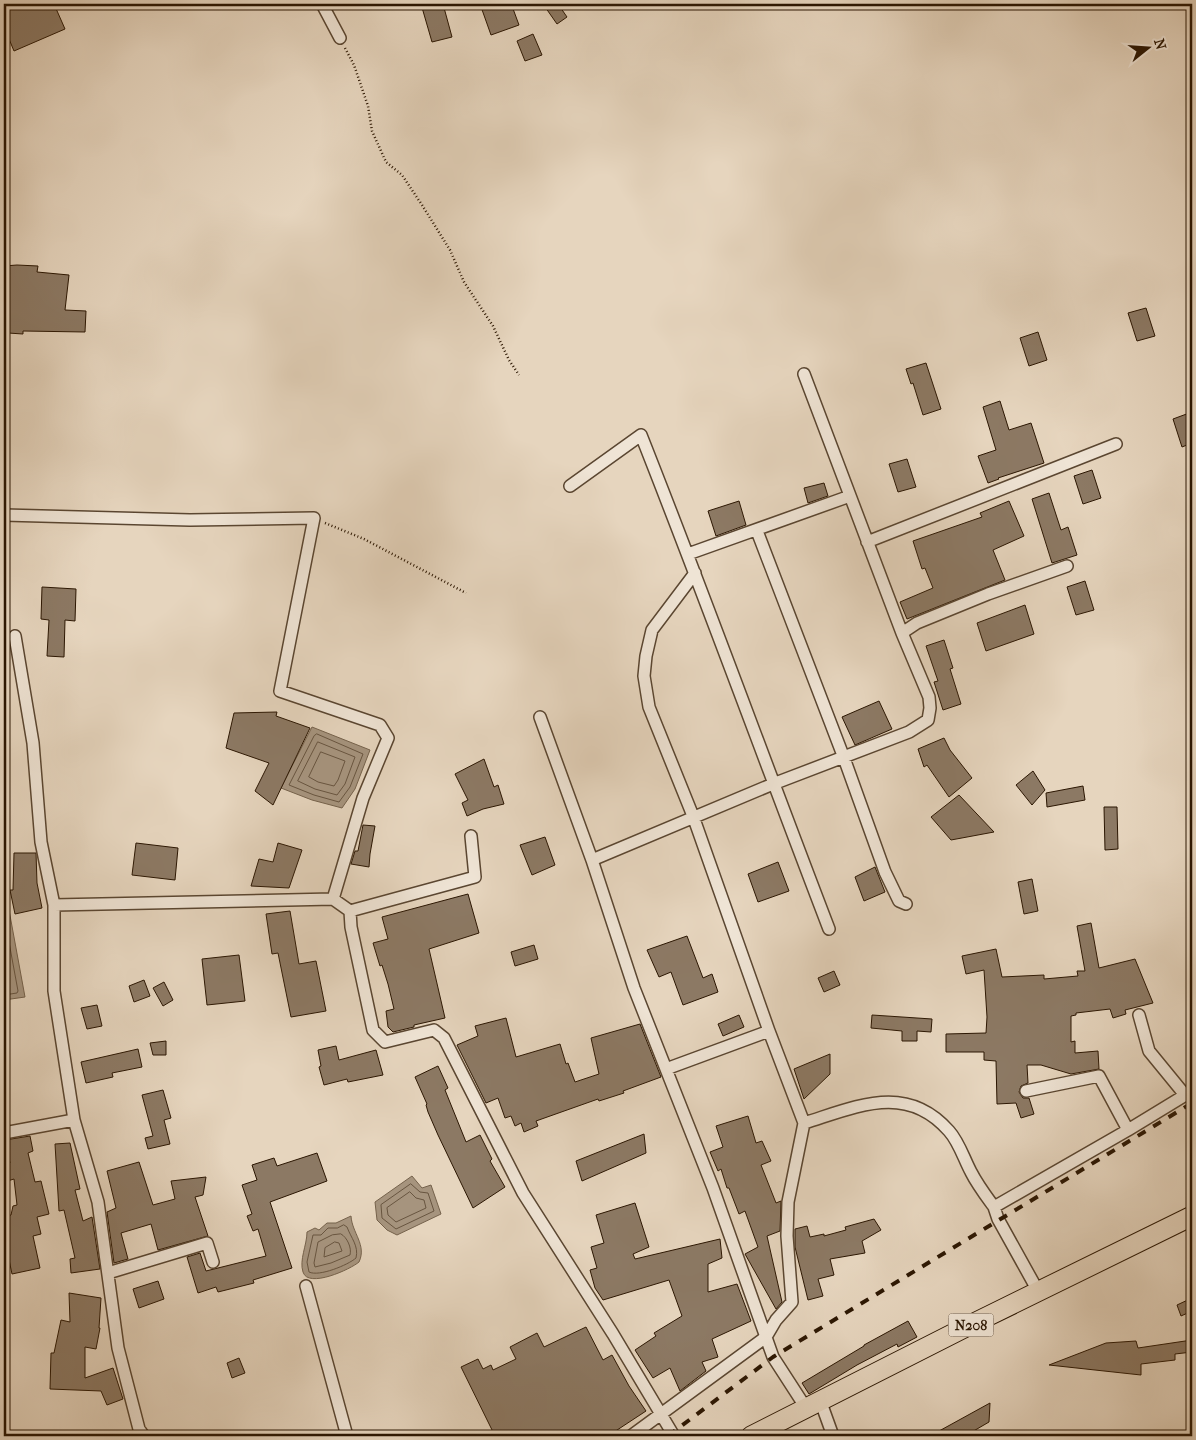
<svg xmlns="http://www.w3.org/2000/svg" width="1196" height="1440" font-family="'IM FELL French Canon',serif">
<style>
.water{fill:#a6947e;stroke:#75624c}
.lines{fill:none;stroke-linecap:round;stroke-linejoin:round}
.shore{stroke:#685540;stroke-width:1}
.building{fill:#8c7964;stroke:#2b1602}
.minor-casing{stroke:#5a4631;stroke-width:14}
.trunk-casing{stroke:#2b1602;stroke-width:21}
.path{stroke:#2b1602;stroke-width:2.5;stroke-dasharray:1 2.5;stroke-linecap:butt}
.minor{stroke:#efe4d5;stroke-width:11}
.trunk{stroke:#e6d5be;stroke-width:19}
.rail{stroke:#2b1602;stroke-width:4;stroke-dasharray:9 9;stroke-linecap:butt}
.labels{text-anchor:middle;dominant-baseline:central;stroke-width:4;stroke-linejoin:round;paint-order:stroke}
.shield{fill:#efe4d5;stroke:#665441;stroke-width:1}
.shield-label{font-size:14px;font-weight:bold;fill:#2b1602}
</style>
<rect width="100%" height="100%" fill="#e6d5be"/>
<filter id="stains"><feTurbulence type="fractalNoise" baseFrequency=".004" numOctaves="4"/><feColorMatrix values="0 0 0 0 .2 0 0 0 0 .09 0 0 0 0 .02 0 0 0 .5 -.17"/></filter>
<radialGradient id="worn" r=".72"><stop offset=".6" stop-color="#630" stop-opacity="0"/><stop offset="1" stop-color="#630" stop-opacity=".3"/></radialGradient>
<path class="water" d="M312,727L370,750L355,789L342,808L312,800L281,788Z
M4,910H9L25,997L4,1000Z
M412,1176L422,1188L431,1185L441,1214L397,1235L387,1230L377,1220L375,1202Z
M351,1216C352,1233 367,1245 359,1262C351,1269 308,1289 303,1272C299,1260 307,1245 307,1232L315,1228L319,1230L327,1223H336Z"/>
<g class="lines">
<path class="shore" d="M317,734L363,754L350,787L339,802L314,795L289,785L314,736Z
M318,742L355,757L345,784L337,795L315,789L298,781Z
M321,752L345,761L338,780L334,786L318,782L309,777Z
M4,915L18,991L17,993L4,995
M411,1184L420,1192L428,1193L434,1211L396,1229L382,1218L381,1205Z
M410,1192L416,1198L424,1200L426,1208L396,1222L388,1215L387,1208Z
M344,1225L347,1227C351,1238 359,1246 356,1258C348,1265 319,1277 309,1272L307,1262L313,1235H321L328,1228H337Z
M341,1234C347,1237 352,1248 350,1255L331,1263L315,1267L314,1263L318,1242L332,1235Z
M335,1242L339,1243L342,1251L324,1257L325,1248Z"/>
</g>
<path class="building" d="M13,4H54L65,29L14,51L4,27V8Z
M421,4H443L452,37L432,42Z
M480,4H501L502,9L512,6L519,25L491,35Z
M543,4H558L567,17L557,24Z
M533,34L542,55L525,61L517,41Z
M17,265L38,266L37,272L69,275L65,310L86,311L85,332L23,331V334L8,333L9,284H4V266Z
M1146,308L1155,336L1137,341L1128,313Z
M1038,332L1047,360L1029,366L1020,338Z
M926,363L941,409L923,415L913,383L911,384L906,369Z
M1000,401L1009,430L1031,423L1044,463L998,478L999,479L988,483L978,456L996,450L983,407Z
M1192,412V443L1182,447L1173,419Z
M907,459L916,487L898,492L889,464Z
M1092,470L1101,498L1083,504L1074,476Z
M824,483L828,496L808,503L804,488Z
M1049,493L1061,530L1068,527L1077,555L1052,563L1032,499Z
M739,501L746,525L716,536L708,511Z
M1009,501L1024,536L993,550L1005,580L907,619L900,602L933,588L925,568L922,569L913,541L982,517L980,513Z
M1085,581L1094,610L1076,615L1067,587Z
M42,587L76,589L75,621L65,620L64,657L47,656L49,620L41,619Z
M1025,605L1034,634L986,651L977,623Z
M944,640L953,668L950,669L961,704L943,710L934,682L938,681L926,646Z
M879,701L892,729L855,745L842,717Z
M277,712L276,716L310,728L273,805L255,791L269,763L226,748L234,713Z
M944,738L950,750L972,778L949,797L927,765L924,767L918,749Z
M484,759L494,787L498,785L504,804L483,809L467,816L462,803L468,800L455,774Z
M1033,771L1045,790L1032,805L1016,785Z
M1083,786L1085,800L1047,807L1046,793Z
M959,795L994,832L951,840L931,817Z
M1104,807H1117L1118,849L1105,850Z
M363,825L375,826L370,854L369,867L351,864L355,851H358Z
M545,837L555,865L532,875L520,845Z
M136,843L178,848L175,880L132,875Z
M278,843L302,850L289,888L251,886L259,859L273,862Z
M14,853H36L37,883L42,908L15,914L10,890H13Z
M778,862L789,891L758,902L748,874Z
M875,867L885,892L864,901L855,877Z
M1032,879L1038,911L1024,914L1018,882Z
M468,894L479,933L429,949L445,1018L414,1025V1027L393,1032L388,1027L386,1011L394,1009L388,984L382,965L380,966L373,943L388,939L382,917Z
M290,911L299,964L316,961L326,1011L291,1017L278,953L272,954L266,914Z
M1091,923L1099,968L1135,959L1153,1003L1125,1010L1126,1014L1113,1018L1110,1009L1076,1013V1015L1071,1016V1042L1075,1041V1053L1098,1051L1099,1069L1071,1074L1041,1065H1027L1028,1083L1021,1086L1019,1092L1023,1098H1029L1034,1114L1021,1118L1016,1103L997,1104L996,1061L984,1060V1052H946V1034L986,1033L987,1017L984,970L966,974L962,956L996,949L1002,977L1044,975V979L1078,976L1077,971H1085L1077,926Z
M687,936L703,978L712,974L718,992L683,1005L671,972L659,977L647,950Z
M534,945L538,959L515,966L511,952Z
M239,955L245,1001L207,1005L202,959Z
M834,971L840,985L824,992L818,978Z
M144,980L150,996L134,1002L129,986Z
M164,982L173,1000L163,1006L153,988Z
M97,1005L102,1026L87,1029L81,1008Z
M739,1015L744,1027L723,1036L718,1024Z
M872,1015L932,1019L931,1032L917,1031V1041H902V1031L871,1028Z
M506,1018L516,1057L560,1044L566,1064L568,1063L575,1082L599,1074L591,1038L640,1024L661,1077L623,1091L624,1093L599,1101L598,1099L536,1121L538,1126L524,1132L521,1123L515,1126L511,1116L505,1118L498,1098L486,1103L457,1045L478,1036L475,1026Z
M166,1041V1055H153L150,1043Z
M336,1046L339,1060L376,1050L383,1075L348,1082L347,1079L324,1085L319,1067L321,1066L318,1050Z
M138,1049L142,1067L112,1073L113,1077L86,1083L81,1062Z
M830,1054V1074L804,1099L794,1069Z
M438,1066L448,1088L445,1090L466,1142L480,1135L492,1159L490,1161L505,1187L473,1208L438,1135L428,1112L426,1105L427,1104L415,1077Z
M163,1090L171,1118L164,1120L170,1144L148,1149L145,1138L153,1136L142,1095Z
M748,1116L756,1143L762,1141L771,1161L761,1165L776,1203L781,1201L780,1231L767,1236L782,1302L776,1309L745,1254L758,1247L745,1211L739,1214L729,1188H727L721,1169L718,1171L710,1152L723,1147L716,1126Z
M644,1134L646,1153L582,1181L576,1161Z
M30,1136L33,1151L28,1153L35,1182L41,1181L49,1214L37,1217L41,1234L33,1236L40,1268L12,1274L7,1250L9,1249L4,1227V1217L11,1215L13,1206L17,1205L14,1179L4,1182V1165L10,1163L5,1140Z
M70,1143L80,1189L75,1190L83,1221L92,1217L100,1269L71,1273L70,1259L75,1258L64,1210L59,1211L55,1144Z
M317,1153L327,1181L270,1202L292,1268L253,1280L254,1283L218,1292L216,1287L198,1293L187,1257L200,1253L206,1271L266,1256L258,1229L253,1231L247,1216L252,1214L242,1185L257,1180L252,1165L274,1158L277,1166Z
M139,1162L153,1205L175,1199L171,1181L206,1177L203,1195L195,1197L208,1236L158,1250L151,1224L121,1233L128,1259L114,1263L107,1212L116,1208L107,1171Z
M635,1203L649,1247L633,1254L635,1259L720,1239L722,1258L708,1264V1292L737,1284L751,1321L712,1339L718,1357L702,1362L706,1371L680,1391L670,1368L653,1378L635,1350L656,1336L654,1333L682,1316L669,1280L603,1300L595,1288L590,1270L597,1268L591,1247L604,1243L596,1215Z
M874,1219L881,1230L862,1241L865,1253L830,1259L834,1275L818,1279L823,1296L808,1300L795,1247V1229L807,1226L810,1237L824,1234V1236L846,1230L845,1227Z
M158,1281L164,1299L139,1308L133,1289Z
M69,1293L101,1298L99,1328H100L96,1349L85,1347V1378L113,1368L123,1399L107,1405L101,1391L50,1389L51,1353H54L61,1320L70,1322Z
M1192,1298V1311L1181,1316L1177,1305Z
M908,1321L917,1337L898,1347L897,1344L857,1365L809,1394L802,1383L864,1346V1345Z
M586,1327L603,1360L612,1355L629,1386L646,1411L608,1436H495L461,1367L478,1359L483,1369L491,1365L493,1370L516,1359L510,1347L537,1333L544,1347Z
M1192,1340V1352L1175,1354V1360L1141,1364V1375L1049,1365L1106,1343L1136,1341L1138,1348Z
M239,1358L245,1373L232,1378L227,1363Z
M990,1403L989,1422L965,1436H930Z"/>
<g class="lines">
<g class="minor-casing">
<path id="minor" d="M322,4L340,38
M804,374L902,633L929,697L930,708L928,720L909,732L773,784L592,860L634,988L713,1188L773,1357L806,1408
M570,486L641,435C706,599 766,765 829,929
M4,515L190,520L314,518L280,691L380,725L388,738L363,798L333,899
M757,531L844,758L885,872L899,901L906,904
M867,542L1116,444
M688,554L850,496
M902,633L917,623L988,594L1067,566
M15,636L33,743L41,842L54,905V991L74,1120L98,1202L118,1348L139,1429L144,1436
M540,717L592,860
M54,905L333,899L350,911L351,927L373,1030L385,1042L434,1030L444,1038L523,1193L613,1334L674,1436
M350,911L475,877L471,836
M1139,1015L1149,1051L1185,1095
M666,1069L769,1031
M1026,1091L1099,1076L1128,1130
M804,1123C856,1107 906,1082 949,1131C959,1142 964,1159 971,1172C977,1184 986,1196 994,1207
M4,1133L74,1120
M108,1273L207,1243L213,1262
M306,1286L347,1436
M1038,1291L998,1219L994,1207L1128,1130L1192,1091
M820,1400L833,1436
M631,1436L766,1337L776,1320L792,1302L787,1236L788,1202L804,1123L769,1031L693,816L649,707L644,676L646,656L652,630L695,573"/>
</g>
<g class="trunk-casing">
<path id="trunk" d="M751,1436L970,1325L1192,1216"/>
</g>
<path class="path" d="M345,48L354,65L368,106L372,131L386,162L402,175L422,205L450,250L464,282L493,326L509,360L519,375
M325,523L364,539L466,593"/>
<use href="#minor" class="minor"/>
<use href="#trunk" class="trunk"/>
<path class="rail" d="M668,1436L773,1357L1192,1103"/>
</g>
<g class="labels">
<rect class="shield" x="948.5" y="1313.5" width="45" height="23" rx="4"/>
<g class="shield-label">
<text x="971" y="1325">N208</text>
</g>
</g>
<rect width="1196" height="1440" fill="none" stroke="#e6d5be" stroke-width="20"/>
<rect x="5" y="5" width="1186" height="1430" fill="none" stroke="#2b1602" stroke-width="2.5"/>
<rect x="10" y="10" width="1176" height="1420" fill="none" stroke="#2b1602"/>
<g transform="translate(1148 48) rotate(73)" stroke="#efe4d5" stroke-width="4" paint-order="stroke">
<path d="M0-4L9 19L0 12L-9 19Z" fill="#2b1602"/>
<text y="-8" font-size="14" font-weight="bold" text-anchor="middle" fill="#2b1602">N</text>
</g>
<rect width="100%" height="100%" filter="url(#stains)"/>
<rect width="100%" height="100%" fill="url(#worn)"/>
</svg>
